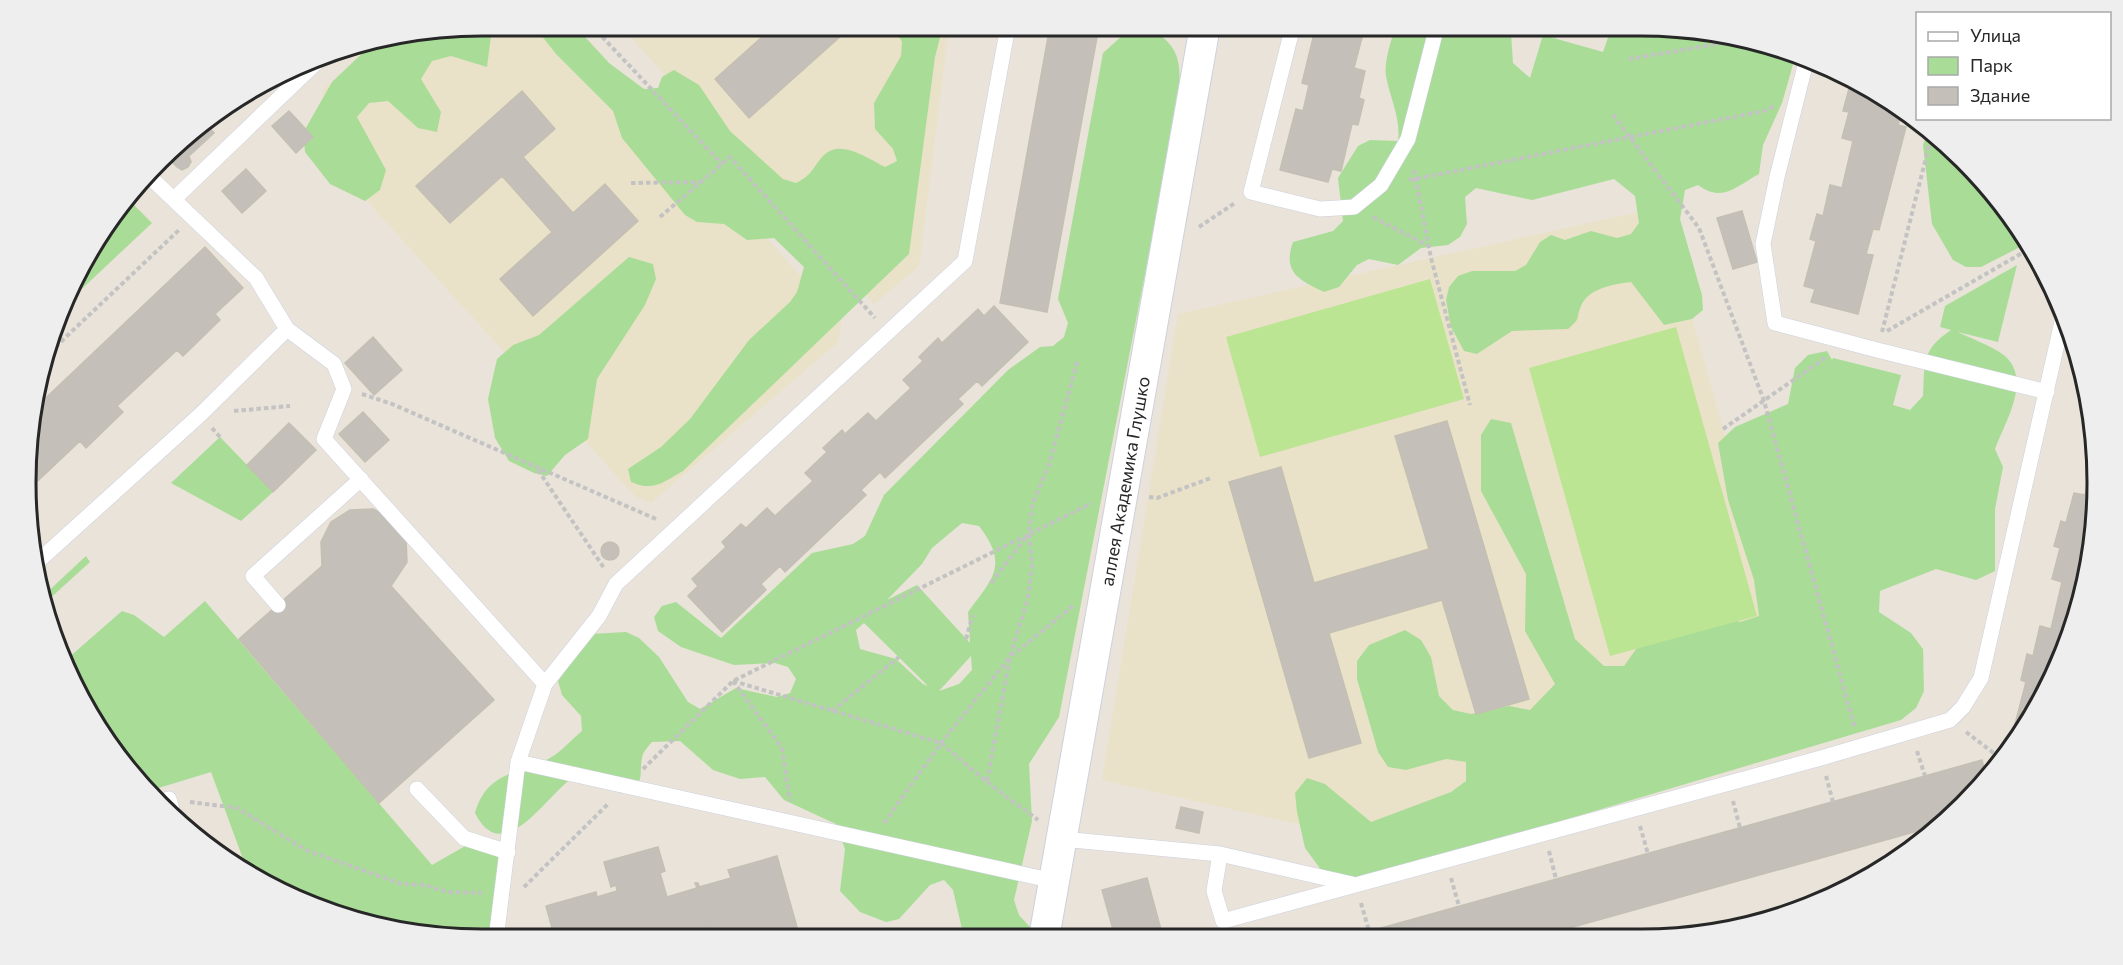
<svg xmlns="http://www.w3.org/2000/svg" width="2123" height="965" font-family="Commissioner,sans-serif">
<style>
.education{fill:#eae2c8}
.green{fill:#a9dd97;fill-rule:evenodd}
.pitch{fill:#bbe493}
.building{fill:#c4c0b9;stroke:#c4bfb3;stroke-width:1.5}
.lines{fill:none;stroke-linecap:round;stroke-linejoin:round}
.service-casing{stroke:#ced0df;stroke-width:16}
.minor-casing{stroke:#ced0df;stroke-width:32}
.path{stroke:#c3c3c3;stroke-width:4;stroke-dasharray:4.5 3;stroke-linecap:butt}
.service{stroke:#fff;stroke-width:15}
.minor{stroke:#fff;stroke-width:30}
.labels{text-anchor:middle;dominant-baseline:central;stroke-width:5;stroke-linejoin:round;paint-order:stroke}
.street-label{font-size:18px;fill:#272727;stroke:#fff}
.rim{fill:none;stroke:#272727;stroke-width:3}
</style>
<rect width="100%" height="100%" fill="#e9e3d9"/>
<path class="education" d="M483,26H576L842,322L838,342L651,503L635,496L375,210L320,142L323,90L374,43Z
M620,26H949L919,266L874,304Z
M1661,207L1798,696L1342,834L1102,780L1178,314Z"/>
<path class="green" d="M482,26H490L492,28L487,67L451,56L432,61L421,79L441,112L437,132L418,128L388,101L369,103L357,117L386,170L380,190L365,201L330,184L305,152L303,133L332,82L372,44Z
M534,26H575L609,63L644,89L658,88L662,77L674,70L699,85L730,131L783,179L796,183C811,176 812,169 822,157C839,137 867,158 885,167L897,161L893,149L875,129L874,103L901,56L902,42L893,26H943L935,57L909,254L683,471C663,482 654,492 631,482L628,469L661,447L690,419L749,340L790,302L797,292L804,267L774,238L747,240L724,224L697,222L685,215L622,138L613,111L556,54Z
M1397,26H1517L1511,33L1513,63L1530,78L1543,35L1603,52L1612,26H1641L1729,34L1796,54L1782,103L1763,145L1759,174C1735,187 1723,203 1698,185L1685,190L1680,219L1702,295L1703,310L1692,319L1664,325L1631,282C1615,284 1588,288 1581,306C1575,320 1582,317 1568,329L1512,331L1477,354L1464,351L1451,327L1446,300L1449,287L1458,276L1472,271H1515L1526,265L1540,242L1551,235L1565,240L1591,231L1617,238L1631,234L1639,223L1635,196L1614,179L1532,200L1476,188L1465,197L1467,224L1460,237L1448,245L1421,248L1398,265L1369,259L1357,265L1339,287L1324,292C1300,280 1282,273 1293,242L1333,231L1343,221L1338,178L1358,146L1370,140L1398,141C1401,119 1390,98 1386,76C1384,64 1391,37 1397,26Z
M1154,31C1185,50 1180,72 1178,104L1059,717L1029,764L1032,821L1014,900L1019,915L1040,938H964L953,890L944,880L930,885L899,919L886,922L860,912L840,891L845,849L836,824L784,800L765,777L740,779L713,770L680,741L652,742C649,745 645,750 643,754C637,775 649,785 620,793L584,774C579,775 574,776 571,779C546,796 503,869 475,813C487,771 517,775 550,758C561,752 572,739 582,731L581,716L562,695L558,681L591,634L626,632L639,638L659,657L688,702L700,709L736,688L777,697L790,693L796,679L788,667L775,663L734,665L681,647L658,631L654,617L662,606L676,602L721,638L812,553L853,544L865,536L884,495L1008,370L1040,347L1053,346L1064,337L1068,323L1058,299L1103,53L1124,34ZM962,523L979,526C1009,565 993,578 968,612L970,643L917,585L887,600L922,564L932,548ZM864,623L928,686L923,684L896,659L860,649L856,630ZM971,656L972,670L959,684L939,691Z
M1928,130L1963,159L2020,228L2028,243L1981,267H1966L1953,260L1932,224L1923,145Z
M130,201L152,223L70,300L87,254Z
M629,257L653,264L656,279L645,305L597,379L588,439L565,455L547,476L534,473L509,461L495,438L488,399L497,359L513,345L539,335Z
M2017,265L1998,342L1958,332C1970,338 1996,348 2005,356C2032,380 2005,422 1995,449L2003,467L1995,509V571L1976,580L1936,569L1880,591L1879,612L1911,633L1923,649L1924,691L1916,708L1901,720L1369,878H1327L1305,848L1297,812L1295,793L1307,778L1325,784L1371,822L1451,792L1466,781V762L1446,759L1406,770L1388,767L1378,752L1357,679V661L1369,645L1405,630L1421,640L1431,657L1439,696L1453,710L1471,714L1509,706L1530,710L1555,684L1525,631L1526,574L1481,491V435L1491,419L1511,423L1575,639L1604,666H1624L1649,631L1703,609L1740,622L1759,616L1754,580L1728,500L1718,443L1735,427L1788,404L1795,368L1808,355L1827,351L1832,360L1833,358L1901,375L1893,405L1910,410L1923,396C1925,363 1921,350 1951,330L1940,327L1945,306Z
M220,437L273,492L241,521L171,483Z
M86,556L90,562L46,602L43,596Z
M205,601L432,865L467,845L501,858L494,939L393,931L308,905L246,867L211,772L152,790L87,711L67,659L122,611L134,615L164,637Z"/>
<path class="pitch" d="M1430,279L1464,399L1260,457L1226,337Z
M1676,327L1757,616L1610,656L1529,368Z"/>
<path class="building" d="M752,26H852L749,118L715,79L762,37Z
M1050,26H1099L1047,312L1000,303Z
M1316,26H1365L1354,68L1365,71L1359,98L1364,100L1358,125L1352,124L1341,171L1332,169L1328,182L1280,170L1296,109L1303,111L1309,85L1302,83Z
M1856,82L1894,102L1902,109L1898,125L1906,127L1879,230L1873,229L1866,254L1873,255L1858,314L1811,302L1815,289L1804,286L1816,241L1810,239L1817,214L1823,216L1830,185L1842,188L1853,141L1842,138L1849,112L1843,111L1850,85L1855,87Z
M522,91L555,129L523,157L573,213L605,184L638,221L533,316L500,279L552,232L502,176L450,223L416,186Z
M289,111L313,137L296,153L272,126Z
M204,122L214,133L189,156L191,162L188,167L182,170L177,167L167,157L181,139Z
M246,169L266,191L242,213L222,191Z
M1742,211L1757,262L1733,269L1717,218Z
M205,247L243,288L215,314L220,320L183,356L177,350L117,406L123,412L86,448L80,441L26,492V482L33,410Z
M994,306L1028,342L982,386L977,381L958,399L963,404L885,478L880,472L861,490L866,495L785,572L780,566L761,584L766,590L722,632L688,596L698,586L692,579L726,547L722,542L741,524L746,528L767,508L775,516L813,481L805,473L827,452L823,448L842,430L845,434L868,413L876,421L911,388L903,380L923,361L919,357L938,338L942,343L978,309L984,316Z
M373,337L402,370L374,395L345,363Z
M363,412L389,440L365,462L339,434Z
M1447,421L1529,699L1476,714L1442,600L1329,633L1361,743L1309,758L1229,482L1281,467L1314,583L1429,549L1395,436Z
M289,423L316,450L273,492L247,465Z
M2092,423L2094,448L2086,446Z
M2095,457L2097,482L2089,571L2063,657L2021,730L2014,728L2026,682L2021,680L2027,654L2033,656L2040,626L2051,629L2062,582L2052,579L2060,548L2054,546L2061,521L2066,523L2074,493L2085,495Z
M373,509L393,520L406,539L407,562L391,586L494,700L379,803L239,639L322,566L321,542L331,522L350,510Z
M601 551a9 9 0 1 1 18 0a9 9 0 1 1-18 0Z
M1982,760L1986,777L1939,825L1541,936L1349,937Z
M1181,807L1203,812L1199,833L1176,828Z
M658,847L665,871L660,873L667,897L697,888L695,883H698L713,934L698,939H555L546,906L596,892L597,897L617,891L616,885L611,887L604,862Z
M777,856L800,938L699,939L713,934L699,887L731,878L728,870Z
M1147,878L1163,937H1115L1102,890Z"/>
<g class="lines">
<g class="service-casing">
<path id="service" d="M1293,26L1251,192L1320,209L1354,207L1381,185L1408,139L1437,26
M1807,58L1777,177L1763,244L1775,323L1877,350L2047,392
M174,199L324,55
M287,329L334,364L344,389L324,439L545,684
M34,565L201,414L287,329L256,278L150,177
M278,605L253,576L361,479
M518,762L1054,881
M417,789L464,838L508,852
M161,801L169,799L174,817
M1062,839L1220,854L1214,891L1223,921L1821,758L1950,720L1963,707L1981,678L2064,313
M1220,854L1352,884
M496,939L518,762L545,684L599,616L616,584L965,261L1008,26"/>
</g>
<g class="minor-casing">
<g id="minor">
<path id="s1" d="M1044,938L1205,26"/>
</g>
</g>
<path class="path" d="M592,26L722,164
M1552,26L1556,39
M1629,59L1746,39
M1613,115L1699,228L1764,401L1855,729
M1414,170L1431,258L1470,405
M1409,180L1764,111L1774,106
M631,183L702,182
M660,217L730,157L875,318
M1373,217L1429,246
M1199,227L1235,203
M1887,331L2031,248
M1882,332L1932,134
M50,352L179,230
M362,394L392,404L656,519
M234,411L290,406
M212,428L220,437
M1723,429L1825,358
M538,470L604,568
M1149,497L1157,498L1211,478
M991,583L1027,536
M966,639L973,615
M733,681L941,743L987,782L1038,820
M733,681L782,748L790,801
M832,711L899,657
M1966,732L2003,760
M1917,751L1925,776
M643,769L733,681L1092,503
M1826,776L1833,802
M987,781L1010,657L1028,598L1032,565L1029,533L1032,505L1049,465L1078,359
M1733,801L1740,828
M190,802L237,808L306,850L402,884L425,885L447,892L482,893
M884,823L941,743L1010,657L1073,606
M1640,826L1648,854
M1549,851L1556,879
M1451,878L1459,906
M524,887L608,804
M1361,903L1369,931
M1268,928L1271,937
M1076,929L1078,938"/>
<use href="#service" class="service"/>
<use href="#minor" class="minor"/>
</g>
<g class="labels">
<g class="street-label">
<text stroke="none"><textPath href="#s1" startOffset="464">аллея Академика Глушко</textPath></text>
</g>
</g>
<path d="M0 0H2123V965H0ZM482 36H1641A446 446 0 0 1 2087 482V483A446 446 0 0 1 1641 929H482A446 446 0 0 1 36 483V482A446 446 0 0 1 482 36Z" fill="#eee" fill-rule="evenodd"/>
<path class="rim" d="M482 36H1641A446 446 0 0 1 2087 482V483A446 446 0 0 1 1641 929H482A446 446 0 0 1 36 483V482A446 446 0 0 1 482 36Z"/>
<rect x="1916" y="12" width="195" height="108" fill="#ffffff" stroke="#a9a9a9" stroke-width="1.5"/>
<rect x="1928" y="32" width="30" height="9" fill="#ffffff" stroke="#a9a9a9" stroke-width="1.5"/>
<text x="1970" y="42" font-size="18" fill="#272727">Улица</text>
<rect x="1928" y="57" width="30" height="18" fill="#a9dd97" stroke="#a9a9a9" stroke-width="1.5"/>
<text x="1970" y="72" font-size="18" fill="#272727">Парк</text>
<rect x="1928" y="87" width="30" height="18" fill="#c4c0b9" stroke="#a9a9a9" stroke-width="1.5"/>
<text x="1970" y="102" font-size="18" fill="#272727">Здание</text>
</svg>
